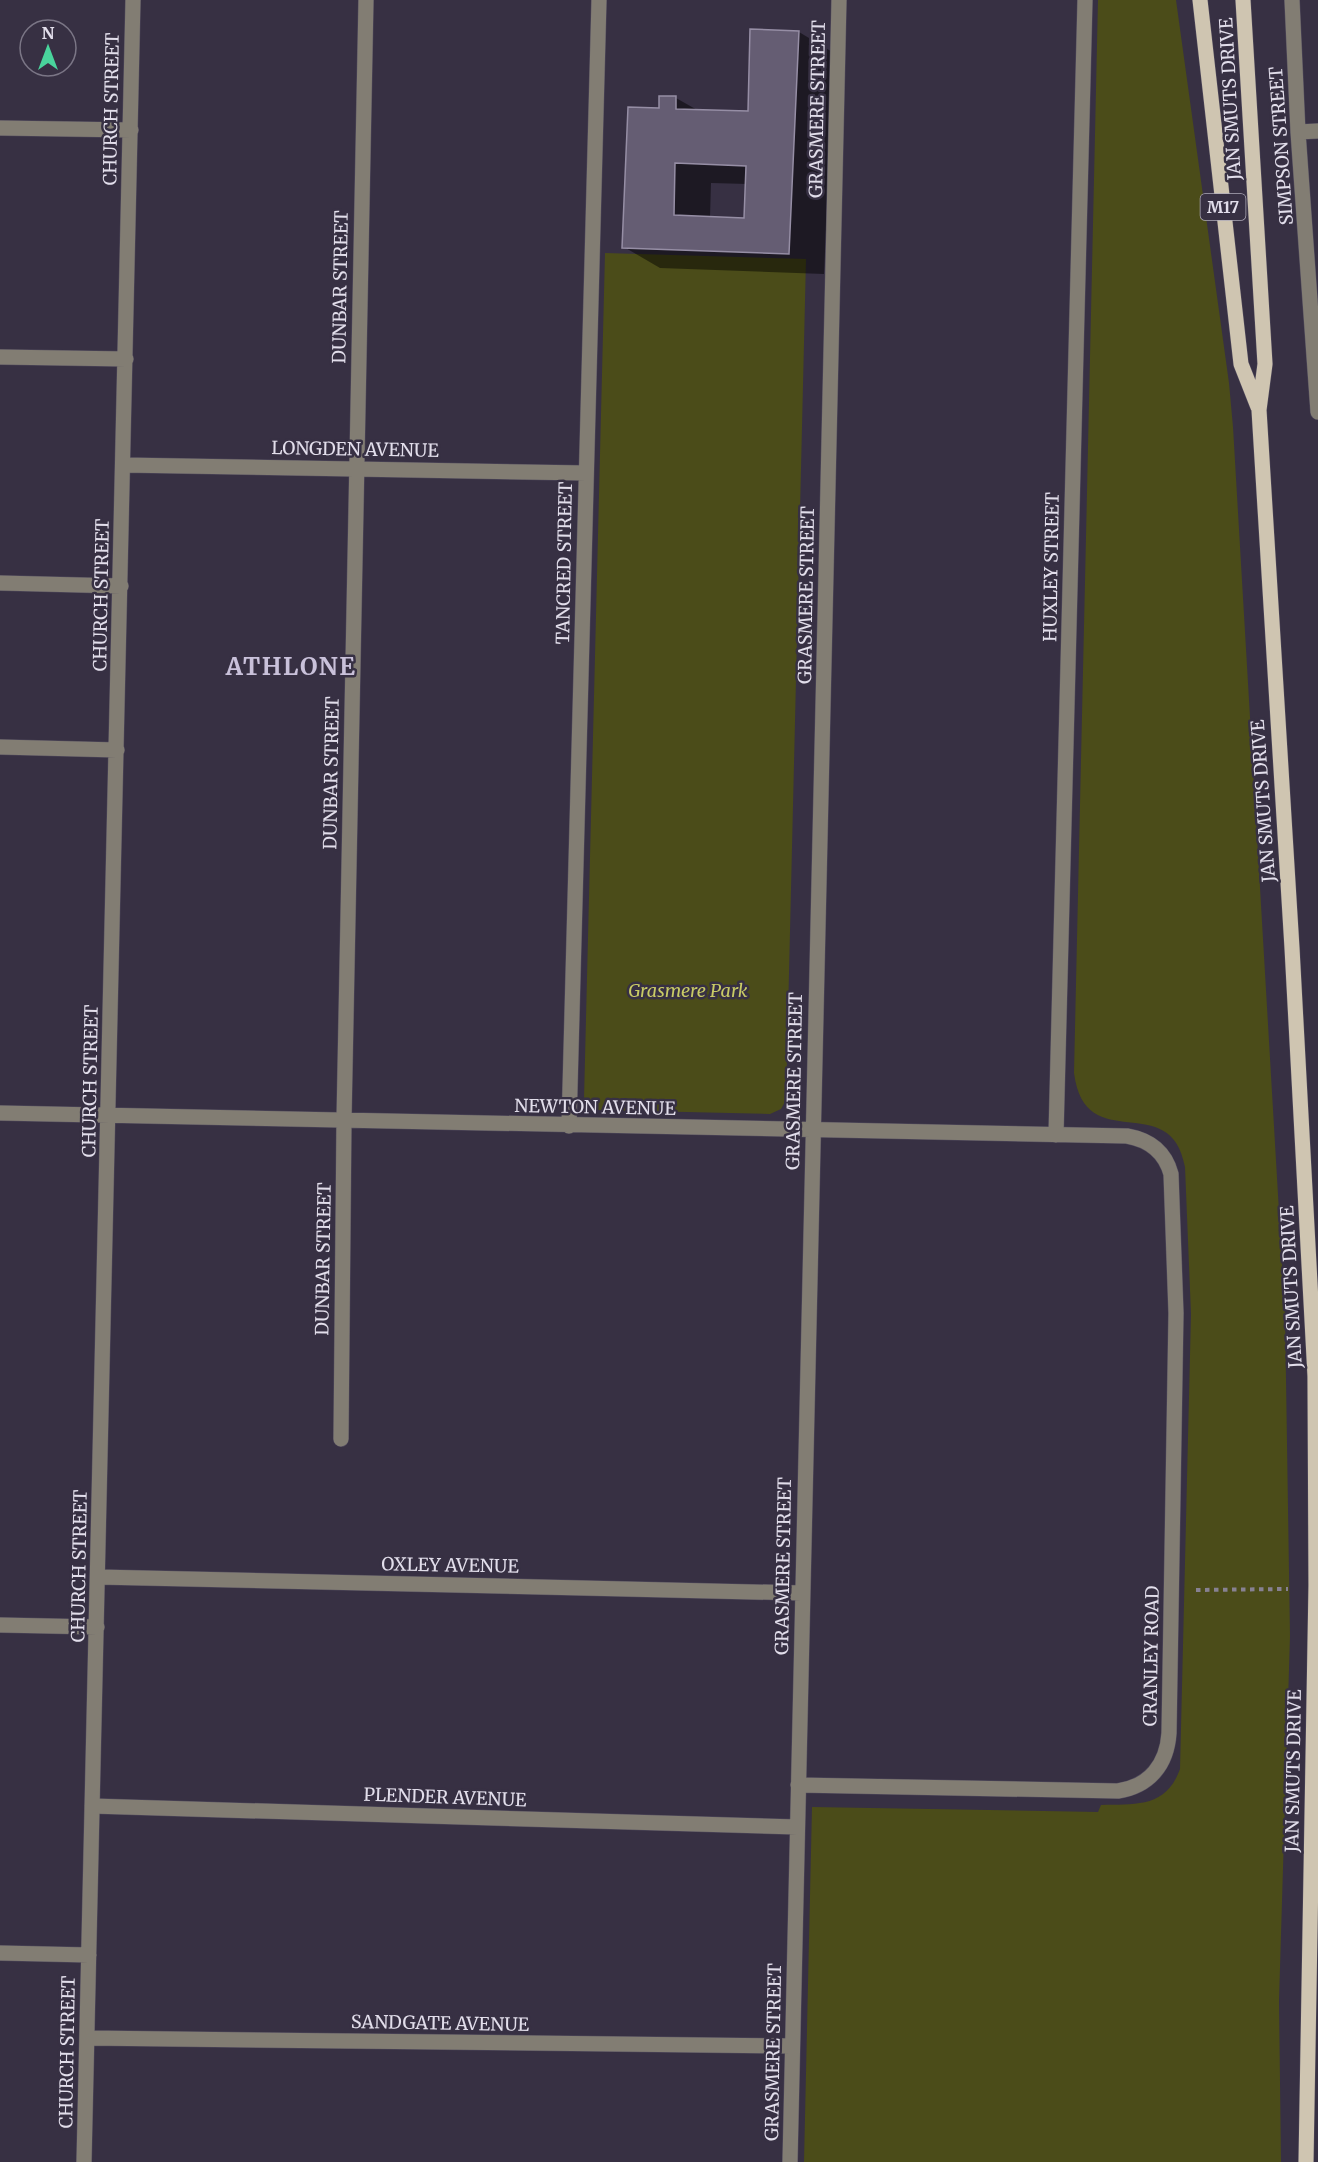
<svg xmlns="http://www.w3.org/2000/svg" width="1318" height="2162" font-family="Merriweather,serif">
<style>
.green{fill:#4b4c19}
.shadow{fill:#0007;fill-rule:evenodd}
.building{fill:#655d73;stroke:#968ea5;stroke-width:1.5;fill-rule:evenodd}
.lines{fill:none;stroke-linecap:round;stroke-linejoin:round}
.minor-casing{stroke:#524c5e;stroke-width:16}
.major-casing{stroke:#524c5e;stroke-width:16}
.path{stroke:#878192;stroke-width:4;stroke-dasharray:4.5 4.5;stroke-linecap:butt}
.minor{stroke:#827d73;stroke-width:15}
.major{stroke:#cfc5b1;stroke-width:15}
.labels{text-anchor:middle;dominant-baseline:central;stroke-width:5;stroke-linejoin:round;paint-order:stroke}
.shield{fill:#373043;stroke:#afaab9;stroke-width:1.5}
.shield-label{font-size:16px;font-weight:bold;fill:#e2deeb}
.street-label{font-size:18px;fill:#e2deeb;stroke:#373043}
.park-label{font-size:18px;font-style:italic;fill:#c9cb65;stroke:#373043}
.district-label{font-size:24px;font-weight:bold;letter-spacing:1.5px;fill:#c9c1da;stroke:#373043}
</style>
<rect width="100%" height="100%" fill="#373043"/>
<path class="green" d="M1098,0H1176L1229,383L1233,427L1285,1314L1290,1636L1279,2001L1281,2162H804L812,1807L1098,1812L1101,1805C1136,1804 1166,1808 1180,1769L1191,1314L1185,1167C1171,1087 1085,1159 1074,1073Z
M605,253L806,259L786,1100L781,1109L770,1114L596,1110L588,1107L584,1099Z"/>
<path class="shadow" d="M799,32L834,53L824,274L660,268L624,247L660,110L676,98L699,111L749,113ZM711,183L747,184L745,220L710,218Z"/>
<path class="building" d="M750,29L799,31L789,254L622,248L628,107L659,108V96H676V109L748,111ZM675,163L746,166L744,218L674,215Z"/>
<g class="lines">
<g class="minor-casing">
<path id="minor" d="M1292,0L1298,132L1318,412
M0,128L131,130
M1298,132L1318,131
M0,357L126,359
M123,465L586,473
M0,583L121,586
M0,747L117,750
M0,1113L1127,1136C1150,1140 1165,1152 1171,1174L1176,1313L1169,1733C1167,1764 1150,1786 1118,1791L798,1785
M569,1126L599,0
M1056,1135L1085,0
M341,1439L344,1120L366,0
M98,1577L802,1593
M0,1625L97,1627
M92,1806L797,1827
M0,1953L89,1955
M87,2038L792,2046
M84,2162L133,0
M790,2162L839,0"/>
</g>
<g class="major-casing">
<path id="major" d="M1200,0L1241,364L1258,407
M1243,0L1265,364L1259,410L1292,948L1315,1376L1316,1585L1306,2162"/>
</g>
<path class="path" d="M1196,1590L1288,1589"/>
<use href="#minor" class="minor"/>
<use href="#major" class="major"/>
</g>
<g class="labels">
<rect class="shield" x="1200.5" y="194" width="45" height="26" rx="4.5"/>
<g class="shield-label">
<text x="1223" y="207">M17</text>
</g>
<g class="street-label">
<text transform="translate(1230 99) rotate(-93)">JAN SMUTS DRIVE</text>
<text transform="translate(111 109) rotate(-89)">CHURCH STREET</text>
<text transform="translate(817 109) rotate(-89)">GRASMERE STREET</text>
<text transform="translate(1281 146) rotate(-94)">SIMPSON STREET</text>
<text transform="translate(340 287) rotate(-89)">DUNBAR STREET</text>
<text transform="translate(355 449) rotate(1)">LONGDEN AVENUE</text>
<text transform="translate(564 563) rotate(-89)">TANCRED STREET</text>
<text transform="translate(1051 567) rotate(-89)">HUXLEY STREET</text>
<text transform="translate(101 595) rotate(-89)">CHURCH STREET</text>
<text transform="translate(806 595) rotate(-89)">GRASMERE STREET</text>
<text transform="translate(331 773) rotate(-89)">DUNBAR STREET</text>
<text transform="translate(1263 801) rotate(-94)">JAN SMUTS DRIVE</text>
<text transform="translate(90 1081) rotate(-89)">CHURCH STREET</text>
<text transform="translate(794 1081) rotate(-89)">GRASMERE STREET</text>
<text transform="translate(595 1107) rotate(1)">NEWTON AVENUE</text>
<text transform="translate(323 1259) rotate(-89)">DUNBAR STREET</text>
<text transform="translate(1291 1287) rotate(-93)">JAN SMUTS DRIVE</text>
<text transform="translate(450 1565) rotate(1)">OXLEY AVENUE</text>
<text transform="translate(79 1566) rotate(-89)">CHURCH STREET</text>
<text transform="translate(783 1566) rotate(-89)">GRASMERE STREET</text>
<text transform="translate(1151 1656) rotate(-89)">CRANLEY ROAD</text>
<text transform="translate(1293 1771) rotate(-89)">JAN SMUTS DRIVE</text>
<text transform="translate(445 1797) rotate(2)">PLENDER AVENUE</text>
<text transform="translate(440 2023) rotate(1)">SANDGATE AVENUE</text>
<text transform="translate(67 2052) rotate(-89)">CHURCH STREET</text>
<text transform="translate(773 2052) rotate(-89)">GRASMERE STREET</text>
</g>
<g class="park-label">
<text x="688" y="990">Grasmere Park</text>
</g>
<g class="district-label">
<text x="291" y="666">ATHLONE</text>
</g>
</g>
<g transform="translate(48 48)"><circle r="28" fill="#373043" stroke="#7b7686" stroke-width="1.5"/>
<path d="M0-4.5L10 22L0 15L-10 22Z" fill="#49d49c"/>
<text y="-9" font-size="16" font-weight="bold" text-anchor="middle" fill="#e2deeb">N</text>
</g>
</svg>
